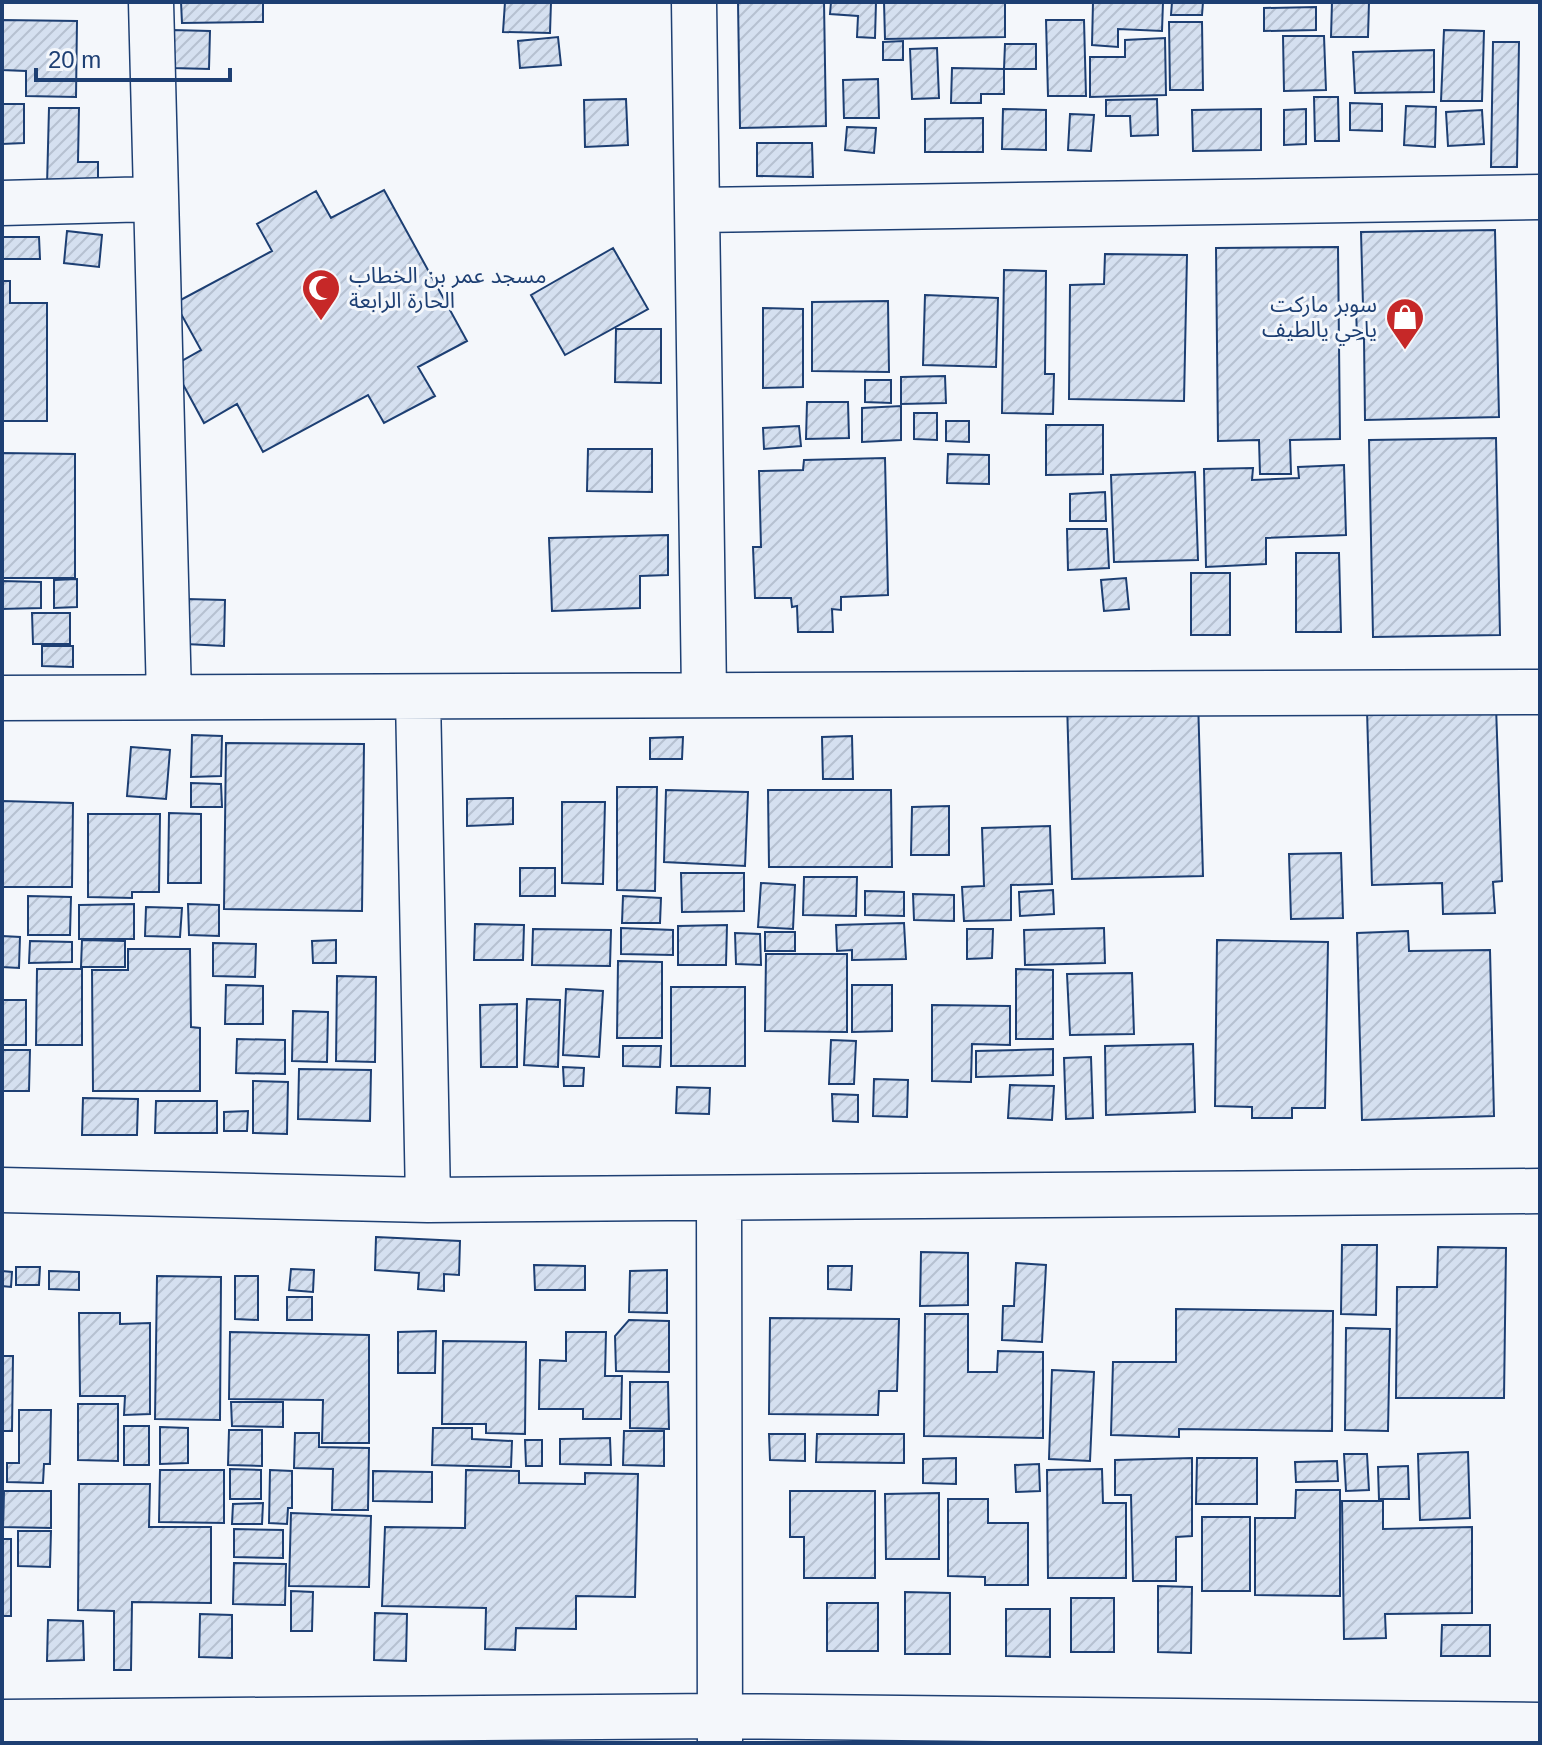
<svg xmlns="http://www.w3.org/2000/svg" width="1542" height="1745" font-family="Arial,'Noto Sans Arabic',sans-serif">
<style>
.building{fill:url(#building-hatch);stroke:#1d3f73;stroke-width:2}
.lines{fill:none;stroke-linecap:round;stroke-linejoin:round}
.street-casing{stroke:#1d3f73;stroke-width:47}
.street{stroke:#f4f7fb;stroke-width:44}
.labels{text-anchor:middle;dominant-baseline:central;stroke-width:6;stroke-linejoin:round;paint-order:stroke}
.poi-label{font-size:22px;fill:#1d3f73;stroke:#f4f7fb;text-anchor:start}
</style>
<defs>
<pattern id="building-hatch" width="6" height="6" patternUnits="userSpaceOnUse" patternTransform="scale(2)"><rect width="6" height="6" fill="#d5e0f0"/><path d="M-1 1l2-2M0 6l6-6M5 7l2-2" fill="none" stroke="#b6c1d1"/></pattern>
</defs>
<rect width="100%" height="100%" fill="#f4f7fb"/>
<path class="building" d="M181,2H263V22L182,23Z
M505,2H551L550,33L503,32Z
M738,2H824L826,126L740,128Z
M831,2H876L875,38L857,37L858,16L830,14Z
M884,2H1005V37L885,39Z
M1093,2H1163L1162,31L1118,29V47L1092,45Z
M1172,2H1203L1202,15H1171Z
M1332,2H1369L1368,37H1331Z
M1316,7V30L1264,31V8Z
M2,20L77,21L76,97L26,96V71L2,70Z
M1046,20H1084L1086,96H1048Z
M1169,22H1202L1203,90H1170Z
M172,30L210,31L209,69L172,68Z
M1444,30L1484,31L1482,101H1441Z
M1283,36H1324L1326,90L1284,91Z
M558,37L561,65L520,68L518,41Z
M1165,38L1166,95L1090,97V57H1125V40Z
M903,41V60H883V42Z
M1493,42H1519L1517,167H1491Z
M1005,44H1036V69H1004Z
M937,48L939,98L912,99L910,49Z
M1434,50V92L1355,93L1353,52Z
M952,68L1004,69V94H981V103H951Z
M878,79L879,118H844L843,80Z
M1314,97H1338L1339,141H1315Z
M626,99L628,145L585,147L584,100Z
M1157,99L1158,135L1131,136L1130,116H1106V100Z
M1350,103L1382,104V131L1350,130Z
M2,104H24V143L2,144Z
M1406,106L1436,107L1435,147L1404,145Z
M49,108H79L78,162H98V187L47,186Z
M1003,109L1046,110V150L1002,149Z
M1261,109V150L1193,151L1192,110Z
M1306,109V144L1284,145V110Z
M1482,110L1484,144L1448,146L1446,112Z
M1070,114L1094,115L1091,151L1068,150Z
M983,118V152H925V119Z
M847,127L876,128L874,153L845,150Z
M757,143H812L813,177L757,176Z
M384,190L467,341L418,367L435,396L384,423L368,395L263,452L237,404L204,423L173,366L201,350L175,303L272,251L257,224L316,191L331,218Z
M1495,230L1499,417L1365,420L1364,338L1357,339L1356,306H1363L1361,232Z
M67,231L102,235L99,267L64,263Z
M2,237H39L40,259H2Z
M1338,247L1340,439L1290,440L1291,474H1260L1259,440L1218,441L1216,248Z
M613,248L648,309L565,355L531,295Z
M1105,254L1187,255L1184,401L1069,399L1070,285L1104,284Z
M1004,270L1046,271L1045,374H1054L1053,414L1002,413Z
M2,281H10V303H47V421H2Z
M925,295L998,298L996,367L923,365Z
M888,301L889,372L812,371V302Z
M763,308L803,309V387L763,388Z
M616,329H661V383L615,382Z
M945,376L946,403L901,404V377Z
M865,380H891V403L865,402Z
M807,402H848L849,438L806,439Z
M901,406V440L862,442V408Z
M914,413H937V440L914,439Z
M946,421H969V442L946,441Z
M1046,425H1103V474L1046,475Z
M799,426L801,446L764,449L763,428Z
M1496,438L1500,635L1373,637L1369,440Z
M588,449H652V492L587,491Z
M2,453L75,454V578H2Z
M948,454L989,455V484L947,483Z
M885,458L888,595L841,597V610L832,609L833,632H798L797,606L792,607L791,598H755L753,547H761L759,471L803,470L804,460Z
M1344,465L1346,535L1266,538V564L1206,567L1204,469L1253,468L1252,480L1299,478L1298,467Z
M1195,472L1198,560L1114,562L1111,475Z
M1105,492L1106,521H1070V494Z
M1067,529H1107L1109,568L1068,570Z
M668,535V575L640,576V608L552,611L549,538Z
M1296,553H1339L1341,632H1296Z
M1191,573H1230V635H1191Z
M1126,578L1129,609L1104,611L1101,580Z
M77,579V607L54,608V580Z
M2,581L41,582V608L2,609Z
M187,599L225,600L224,646L186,644Z
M32,613H70V644H33Z
M42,646H73V667L42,666Z
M1198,698L1203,876L1072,879L1067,702Z
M1496,706L1502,881L1493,882L1495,913L1443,914L1442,883L1372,885L1367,710Z
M192,735L222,736L221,776L191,777Z
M852,736L853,779H823L822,737Z
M683,737L682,759H650V738Z
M226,743L364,744L362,911L224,909Z
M131,747L170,750L166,799L127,796Z
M191,783L221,784L222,807H191Z
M617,787H657L655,891L617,890Z
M666,790L748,792L745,866L664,862Z
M768,790H891L892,867H769Z
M513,798V824L467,826V799Z
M2,801L73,803L72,887H2Z
M562,802H605L603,884L562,883Z
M949,806V855H911L912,807Z
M169,813L201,814V883H168Z
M88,814H160L159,892H132V898L88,897Z
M1050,826L1052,884L1011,885V920L964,921L962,887L984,886L982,828Z
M1341,853L1343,918L1291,919L1289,854Z
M520,868H555V896H520Z
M681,873H744V911L682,912Z
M804,877H857L856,916L803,915Z
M761,883L795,885L793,929L758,927Z
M1053,890L1054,914L1020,916L1019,892Z
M865,891L904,892V916L865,915Z
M913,894L954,895V921L914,920Z
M28,896L71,897L70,935H28Z
M623,896L661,898L660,923H622Z
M134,904V939H79V905Z
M188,904L219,905V936L189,935Z
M146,907L182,908L180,937L145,936Z
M904,923L906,959L852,960V950L837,951L836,925Z
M475,924L524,925L523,960H474Z
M727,925L726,965H678V926Z
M621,928L673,930V955L621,954Z
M1104,928L1105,963L1025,965L1024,930Z
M533,929L611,930L610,966L532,965Z
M967,929H993L992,958L967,959Z
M1408,931L1409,951L1490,950L1494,1116L1362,1120L1357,933Z
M765,932H795V951H765Z
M735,933L760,934L761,965L736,964Z
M2,936L20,937L19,968L2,967Z
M82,940L125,941V967H81Z
M336,940V963H313L312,941Z
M1217,940L1328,942L1325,1108H1292V1118H1252V1107L1215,1106Z
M30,941L72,942V962L29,963Z
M213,943L256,944L255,977L213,976Z
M128,949H190L191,1027L200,1028V1091H93L92,970H128Z
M766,954H847V1032L765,1031Z
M618,961L662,962V1038H617Z
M37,969H82V1045H36Z
M1016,969L1053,970V1039H1016Z
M1132,973L1134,1034L1070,1035L1067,974Z
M337,976L376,977L375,1062L336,1061Z
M226,985L263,986V1024H225Z
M852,985H892V1031L852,1032Z
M671,987H745V1066H671Z
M566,989L603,991L599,1057L563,1055Z
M527,999L560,1000L558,1067L524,1065Z
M2,1000H26V1045H2Z
M517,1004V1067H481L480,1005Z
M932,1005L1010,1006V1045L972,1044L971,1082L932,1081Z
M293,1011L328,1012L327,1062L292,1061Z
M237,1039L285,1040V1074L236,1073Z
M831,1040L856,1041L854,1084H829Z
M1193,1044L1195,1112L1106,1115L1105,1046Z
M623,1046H661L660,1067L623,1066Z
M1053,1049V1075L976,1077V1051Z
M3,1050H30L29,1091H3Z
M1091,1057L1093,1118L1066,1119L1064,1058Z
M563,1067L584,1068L583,1086H564Z
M299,1069L371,1070L370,1121L298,1119Z
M874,1079L908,1080L907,1117L873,1116Z
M253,1081L288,1082L287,1134L253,1133Z
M1010,1085L1054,1086L1052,1120L1008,1118Z
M677,1087L710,1088L709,1114L676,1113Z
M832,1094L858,1095V1122L833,1121Z
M83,1098L138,1099L137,1135H82Z
M156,1101H217V1133H155Z
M248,1111L247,1131H224V1112Z
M376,1237L460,1241L459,1275L444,1274V1291L418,1289L419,1273L375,1270Z
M1342,1245H1377L1376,1315L1341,1314Z
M1438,1247L1506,1248L1504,1398H1396L1397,1287H1437Z
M921,1252L968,1253V1305L920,1306Z
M1016,1263L1046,1265L1042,1342L1002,1340L1003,1306H1014Z
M534,1265L585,1266V1290H535Z
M828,1266H852L851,1290L828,1289Z
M16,1267H40L39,1285H16Z
M291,1269L314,1270L313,1292L289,1290Z
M667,1270V1313L629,1312L630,1271Z
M2,1271L12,1272L11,1287L2,1286Z
M49,1271L79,1272V1290L49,1289Z
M157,1276L221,1277L220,1420L155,1419Z
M235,1276H258V1320L235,1319Z
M287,1297H312V1320H287Z
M1176,1309L1333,1311L1332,1431L1179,1429V1437L1111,1435L1113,1362H1176Z
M79,1313H120V1324L150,1323V1414L124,1415L125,1396H80Z
M925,1314H968V1372H997L998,1351L1043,1352V1438L924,1436Z
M770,1318L899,1319L897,1391H879L878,1415L769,1414Z
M629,1320L669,1321V1372L616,1371L615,1336Z
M1346,1328L1390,1329L1388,1431L1345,1430Z
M436,1331L435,1373H398V1332Z
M230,1332L369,1335V1443H322L323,1400L229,1399Z
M566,1332H606L605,1376H622L621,1419H583V1409H539L540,1360L566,1361Z
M443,1341L526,1342L525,1434L486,1433V1424H442Z
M2,1356H13L12,1431H2Z
M1052,1370L1094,1372L1090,1461L1049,1459Z
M630,1382H668L669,1429L630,1428Z
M231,1402H283V1427L232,1426Z
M78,1404H118V1461L78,1460Z
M19,1410H51L50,1464H44L43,1483L7,1482V1463H19Z
M124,1426H149V1465H124Z
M160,1427L188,1428V1463L160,1464Z
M433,1428H472V1439L512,1441L511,1467L432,1465Z
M229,1430H262V1466L228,1465Z
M624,1431H664V1466L623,1465Z
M295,1433H319V1447L369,1448L368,1510H332L333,1469L294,1468Z
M769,1434H805V1461L770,1460Z
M817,1434H904V1463L816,1462Z
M610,1438L611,1465L560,1464V1439Z
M525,1440H542V1466H526Z
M1468,1452L1470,1518L1420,1520L1418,1454Z
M1344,1454H1367L1369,1490L1346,1491Z
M956,1458V1484L923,1483V1459Z
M1192,1458V1536L1176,1537V1581H1133L1131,1495H1115V1460Z
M1197,1458H1257V1504H1196Z
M1337,1461L1338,1481L1296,1482L1295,1462Z
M1039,1464L1040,1491L1016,1492L1015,1465Z
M1408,1466L1409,1499H1379L1378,1467Z
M230,1469L261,1470V1499H230Z
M1102,1469L1103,1503H1126V1578H1048L1047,1470Z
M160,1470H224V1523L159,1522Z
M270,1470L292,1471V1508H288L287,1524L269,1523Z
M466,1470L519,1471V1483L585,1484V1473L638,1474L635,1597L576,1596V1629L516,1628L515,1650L485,1649L486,1608L382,1606L385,1527L465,1528Z
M373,1471L432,1472V1502L373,1501Z
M79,1484H150L149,1527H211V1603L132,1602L131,1670H114V1611L78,1610Z
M1296,1490H1340V1596L1255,1595V1518H1295Z
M4,1491H51V1528L3,1527Z
M790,1491H875V1578H804V1537H790Z
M939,1493V1559H886L885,1494Z
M948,1499H988V1523H1028V1585H985V1577L948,1576Z
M1342,1501H1383V1529L1472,1527V1613L1385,1614L1386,1638L1344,1639Z
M263,1503L262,1524H232L233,1504Z
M291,1513L371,1516L369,1587L289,1586Z
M1202,1517H1250V1591H1202Z
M234,1529L283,1530V1558L234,1557Z
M18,1531H51L50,1567L18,1566Z
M2,1539H11V1616H2Z
M234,1563L286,1564L285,1605L233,1604Z
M1158,1586L1192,1587L1191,1653L1158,1652Z
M291,1591L313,1592L312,1631H291Z
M905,1592L950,1593V1654H905Z
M1071,1598H1114V1652H1071Z
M827,1603H878V1651H827Z
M1006,1609H1050V1657L1006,1656Z
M375,1613L407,1614L406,1661L374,1660Z
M200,1614L232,1615V1658L199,1657Z
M48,1620L83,1621L84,1660L47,1661Z
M1442,1625H1490V1656H1441Z"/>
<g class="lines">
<g class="street-casing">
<path id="street" d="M151,2L169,697
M694,2L704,693
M2,203L154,199
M699,210L1540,197
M418,697L428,1200
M2,698L1540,692
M2,1190L428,1200L1540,1191
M719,1198L720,1743
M2,1722L719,1716L1540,1725"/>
</g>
<use href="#street" class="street"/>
</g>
<defs>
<g id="mosque-pin" transform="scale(2)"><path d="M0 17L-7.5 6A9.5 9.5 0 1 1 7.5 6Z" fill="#c62828" stroke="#f4f7fb"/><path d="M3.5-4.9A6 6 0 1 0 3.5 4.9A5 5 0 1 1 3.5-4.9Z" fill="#fff"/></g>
<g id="shop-pin" transform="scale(2)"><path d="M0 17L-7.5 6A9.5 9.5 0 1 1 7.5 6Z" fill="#c62828" stroke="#f4f7fb"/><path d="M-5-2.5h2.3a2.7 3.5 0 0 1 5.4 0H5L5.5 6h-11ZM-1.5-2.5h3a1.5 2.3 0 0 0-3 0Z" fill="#fff"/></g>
</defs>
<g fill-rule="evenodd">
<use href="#mosque-pin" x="321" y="288"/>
<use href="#shop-pin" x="1405" y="317"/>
</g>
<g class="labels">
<g class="poi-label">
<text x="349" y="275">مسجد عمر بن الخطاب<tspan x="349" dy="25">الحارة الرابعة</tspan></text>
<text x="1377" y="304" text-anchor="end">سوبر ماركت<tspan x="1377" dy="25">ياحي يالطيف</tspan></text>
</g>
</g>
<rect width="1542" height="1745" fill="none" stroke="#1d3f73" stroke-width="8"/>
<path d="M36 68v12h194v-12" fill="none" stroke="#1d3f73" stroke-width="4"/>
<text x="48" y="68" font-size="24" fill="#1d3f73" stroke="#f4f7fb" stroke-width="6" paint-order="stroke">20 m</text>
</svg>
